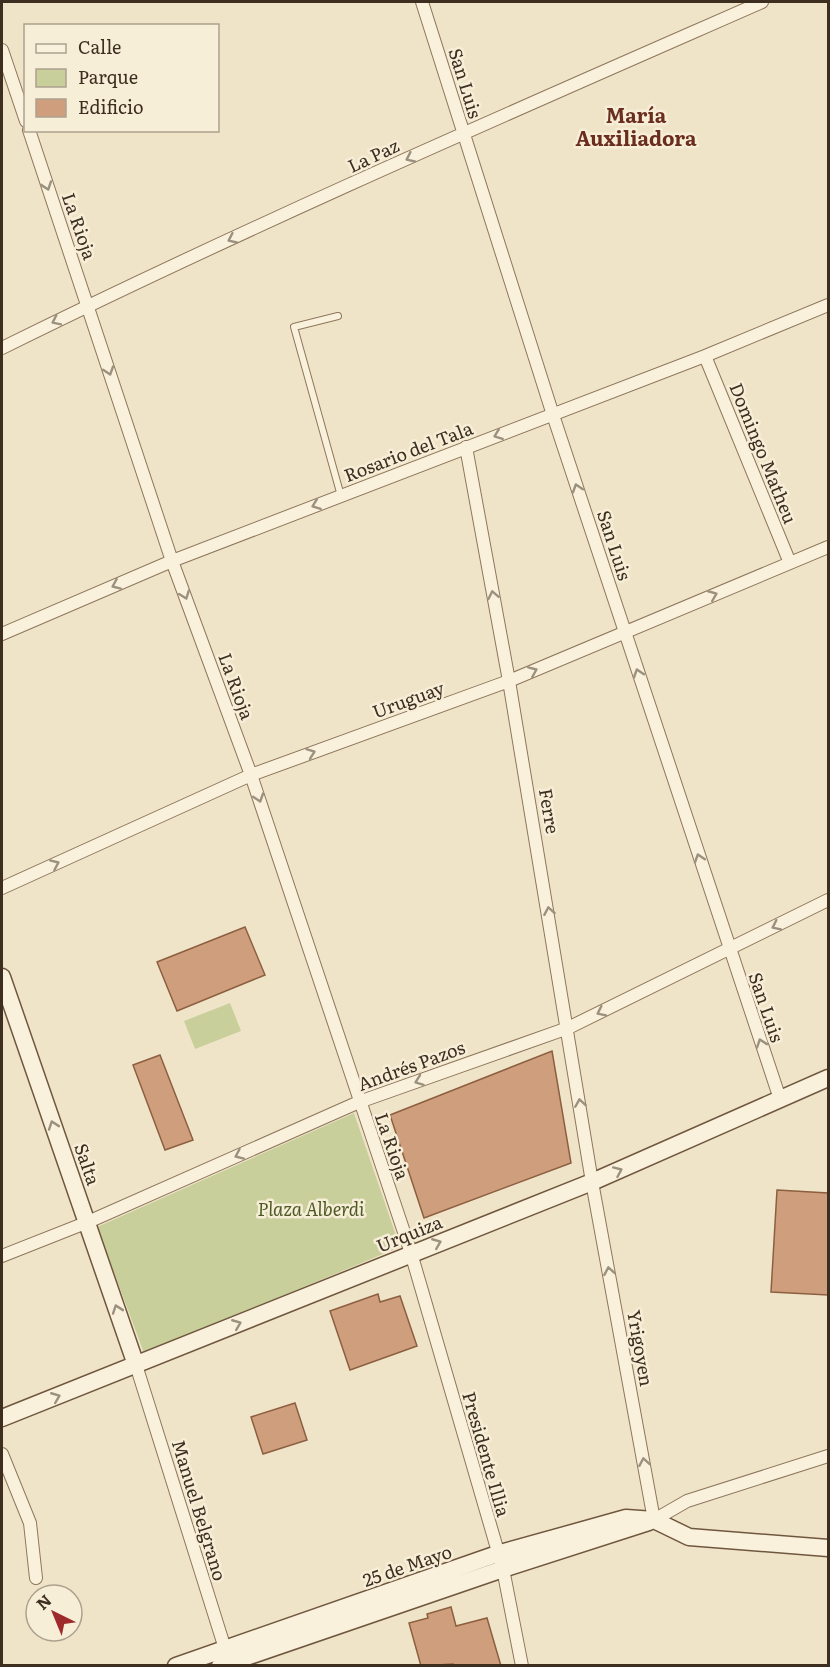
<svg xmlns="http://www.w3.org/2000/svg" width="830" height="1667" font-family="Literata,serif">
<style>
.green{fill:#c9cf9b}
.building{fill:#cf9f7d;stroke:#8d5f41;stroke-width:1.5}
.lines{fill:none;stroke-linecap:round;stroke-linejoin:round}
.lane-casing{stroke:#8d765c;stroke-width:8}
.street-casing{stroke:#8d765c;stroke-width:14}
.secondary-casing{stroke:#6f573f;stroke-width:19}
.lane{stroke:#faf1dc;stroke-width:6}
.street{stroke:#faf1dc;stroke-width:12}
.secondary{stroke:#faf1dc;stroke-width:16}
.oneway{stroke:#9c907e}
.labels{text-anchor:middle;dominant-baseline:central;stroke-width:5;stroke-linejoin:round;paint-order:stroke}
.street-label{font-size:18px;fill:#3d2e20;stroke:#f7eed8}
.park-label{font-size:18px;font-style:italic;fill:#4d5a26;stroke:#f7eed8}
.neighbourhood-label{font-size:20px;font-weight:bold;fill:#6b2e1e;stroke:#f7eed8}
</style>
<rect width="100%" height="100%" fill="#f0e4c8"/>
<path class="green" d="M230,1003L241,1031L195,1049L184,1021Z
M354,1113L400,1247L144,1353L97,1227Z"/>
<path class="building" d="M245,927L265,975L177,1011L157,962Z
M552,1051L571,1163L424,1218L390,1115Z
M160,1055L193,1140L165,1150L133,1065Z
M777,1190L828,1193V1295L771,1292Z
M378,1294L380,1302L400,1296L417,1346L350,1370L330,1311Z
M295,1403L307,1440L263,1454L251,1417Z
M451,1607L456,1626L487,1618L501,1666H453V1664L421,1666L409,1623L428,1618L427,1614Z"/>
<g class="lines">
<g class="lane-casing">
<path id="lane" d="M338,316L294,327L341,496"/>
</g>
<g class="street-casing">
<path id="street" d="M422,2L553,415L780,1099
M2,50L26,121
M29,130L172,561L251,775L411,1253L503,1569L522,1666
M2,348C251,225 507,114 762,2
M705,356L790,563
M466,447L509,681L592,1182L654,1520L687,1501L828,1456
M2,634L172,561L705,356L828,305
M2,888L251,775L509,681L828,547
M2,1256L88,1222L359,1102L568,1028L828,900
M136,1365L227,1655
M2,1454L30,1523L36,1578"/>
</g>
<g class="secondary-casing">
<path id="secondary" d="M2,977L136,1365
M2,1418L592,1182L828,1078
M176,1666L497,1554L626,1518L654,1520L689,1537L828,1548
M220,1666L503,1569L649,1522"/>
</g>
<use href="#lane" class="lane"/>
<use href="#street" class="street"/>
<use href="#secondary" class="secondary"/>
</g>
<defs><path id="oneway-chevron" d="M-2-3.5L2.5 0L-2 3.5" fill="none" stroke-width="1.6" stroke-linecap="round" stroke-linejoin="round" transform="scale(1.5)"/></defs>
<g class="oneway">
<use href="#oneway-chevron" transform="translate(410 158) rotate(155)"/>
<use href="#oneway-chevron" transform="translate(47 186) rotate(71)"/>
<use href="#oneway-chevron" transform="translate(232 239) rotate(155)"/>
<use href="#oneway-chevron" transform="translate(56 321) rotate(154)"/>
<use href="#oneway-chevron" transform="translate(109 371) rotate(72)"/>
<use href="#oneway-chevron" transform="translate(498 435) rotate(159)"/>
<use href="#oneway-chevron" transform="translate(577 488) rotate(-108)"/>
<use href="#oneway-chevron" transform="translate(316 505) rotate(159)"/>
<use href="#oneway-chevron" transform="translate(116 585) rotate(157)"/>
<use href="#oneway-chevron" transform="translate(185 595) rotate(70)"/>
<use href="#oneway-chevron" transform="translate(493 595) rotate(-101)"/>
<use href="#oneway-chevron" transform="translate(713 595) rotate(-22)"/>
<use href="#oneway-chevron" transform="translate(533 671) rotate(-23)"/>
<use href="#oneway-chevron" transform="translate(638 673) rotate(-108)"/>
<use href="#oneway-chevron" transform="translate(311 753) rotate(-20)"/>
<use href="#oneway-chevron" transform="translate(259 798) rotate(72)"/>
<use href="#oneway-chevron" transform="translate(699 858) rotate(-108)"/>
<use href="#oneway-chevron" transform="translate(55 864) rotate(-24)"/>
<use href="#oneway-chevron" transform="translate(549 911) rotate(-100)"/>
<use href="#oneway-chevron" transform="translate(776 926) rotate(154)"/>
<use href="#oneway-chevron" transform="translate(601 1012) rotate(154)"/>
<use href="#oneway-chevron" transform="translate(761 1043) rotate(-109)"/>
<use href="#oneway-chevron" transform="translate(419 1081) rotate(160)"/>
<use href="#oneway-chevron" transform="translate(580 1103) rotate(-99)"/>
<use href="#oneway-chevron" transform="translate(53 1125) rotate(-109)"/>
<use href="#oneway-chevron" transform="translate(239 1155) rotate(156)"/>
<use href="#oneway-chevron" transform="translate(618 1171) rotate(-24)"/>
<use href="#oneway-chevron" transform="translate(437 1243) rotate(-22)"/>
<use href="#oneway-chevron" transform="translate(609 1271) rotate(-100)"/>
<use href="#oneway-chevron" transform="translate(117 1309) rotate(-109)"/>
<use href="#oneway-chevron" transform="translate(237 1324) rotate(-22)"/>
<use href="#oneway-chevron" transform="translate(56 1397) rotate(-22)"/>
<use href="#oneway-chevron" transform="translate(644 1462) rotate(-100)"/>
</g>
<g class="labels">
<g class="street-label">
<text transform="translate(466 83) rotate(73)">San Luis</text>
<text transform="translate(373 155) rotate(-25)">La Paz</text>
<text transform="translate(80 226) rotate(71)">La Rioja</text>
<text transform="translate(408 451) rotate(-21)">Rosario del Tala</text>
<text transform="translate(764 453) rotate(68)">Domingo Matheu</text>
<text transform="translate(615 545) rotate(72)">San Luis</text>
<text transform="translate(237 686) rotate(70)">La Rioja</text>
<text transform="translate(408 699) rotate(-20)">Uruguay</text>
<text transform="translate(550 811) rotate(80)">Ferre</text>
<text transform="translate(767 1007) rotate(71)">San Luis</text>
<text transform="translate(411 1065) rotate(-20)">Andrés Pazos</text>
<text transform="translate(393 1146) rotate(71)">La Rioja</text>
<text transform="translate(88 1164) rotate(71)">Salta</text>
<text transform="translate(409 1233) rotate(-22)">Urquiza</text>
<text transform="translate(641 1348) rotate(80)">Yrigoyen</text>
<text transform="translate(487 1454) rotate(74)">Presidente Illia</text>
<text transform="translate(200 1510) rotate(73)">Manuel Belgrano</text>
<text transform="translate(407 1565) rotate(-19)">25 de Mayo</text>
</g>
<g class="park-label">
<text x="311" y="1208">Plaza Alberdi</text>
</g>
<g class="neighbourhood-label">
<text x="636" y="114">María<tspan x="636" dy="23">Auxiliadora</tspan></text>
</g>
</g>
<rect width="830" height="1667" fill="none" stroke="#3d2e20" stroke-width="6"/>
<rect x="24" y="24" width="195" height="108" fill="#f7eed8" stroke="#ada18e" stroke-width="1.5"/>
<rect x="36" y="44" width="30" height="9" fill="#faf1dc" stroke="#ada18e" stroke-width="1.5"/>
<text x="78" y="54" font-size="18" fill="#3d2e20">Calle</text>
<rect x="36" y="69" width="30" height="18" fill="#c9cf9b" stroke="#ada18e" stroke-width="1.5"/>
<text x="78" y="84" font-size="18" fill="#3d2e20">Parque</text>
<rect x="36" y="99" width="30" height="18" fill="#cf9f7d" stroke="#ada18e" stroke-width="1.5"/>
<text x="78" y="114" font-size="18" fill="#3d2e20">Edificio</text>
<g transform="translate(54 1613) rotate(317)"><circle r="28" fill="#f7eed8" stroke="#ada18e" stroke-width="1.5"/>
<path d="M0-4.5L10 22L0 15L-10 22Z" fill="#9e2a2b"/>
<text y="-9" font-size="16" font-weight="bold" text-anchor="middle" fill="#3d2e20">N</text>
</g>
</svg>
